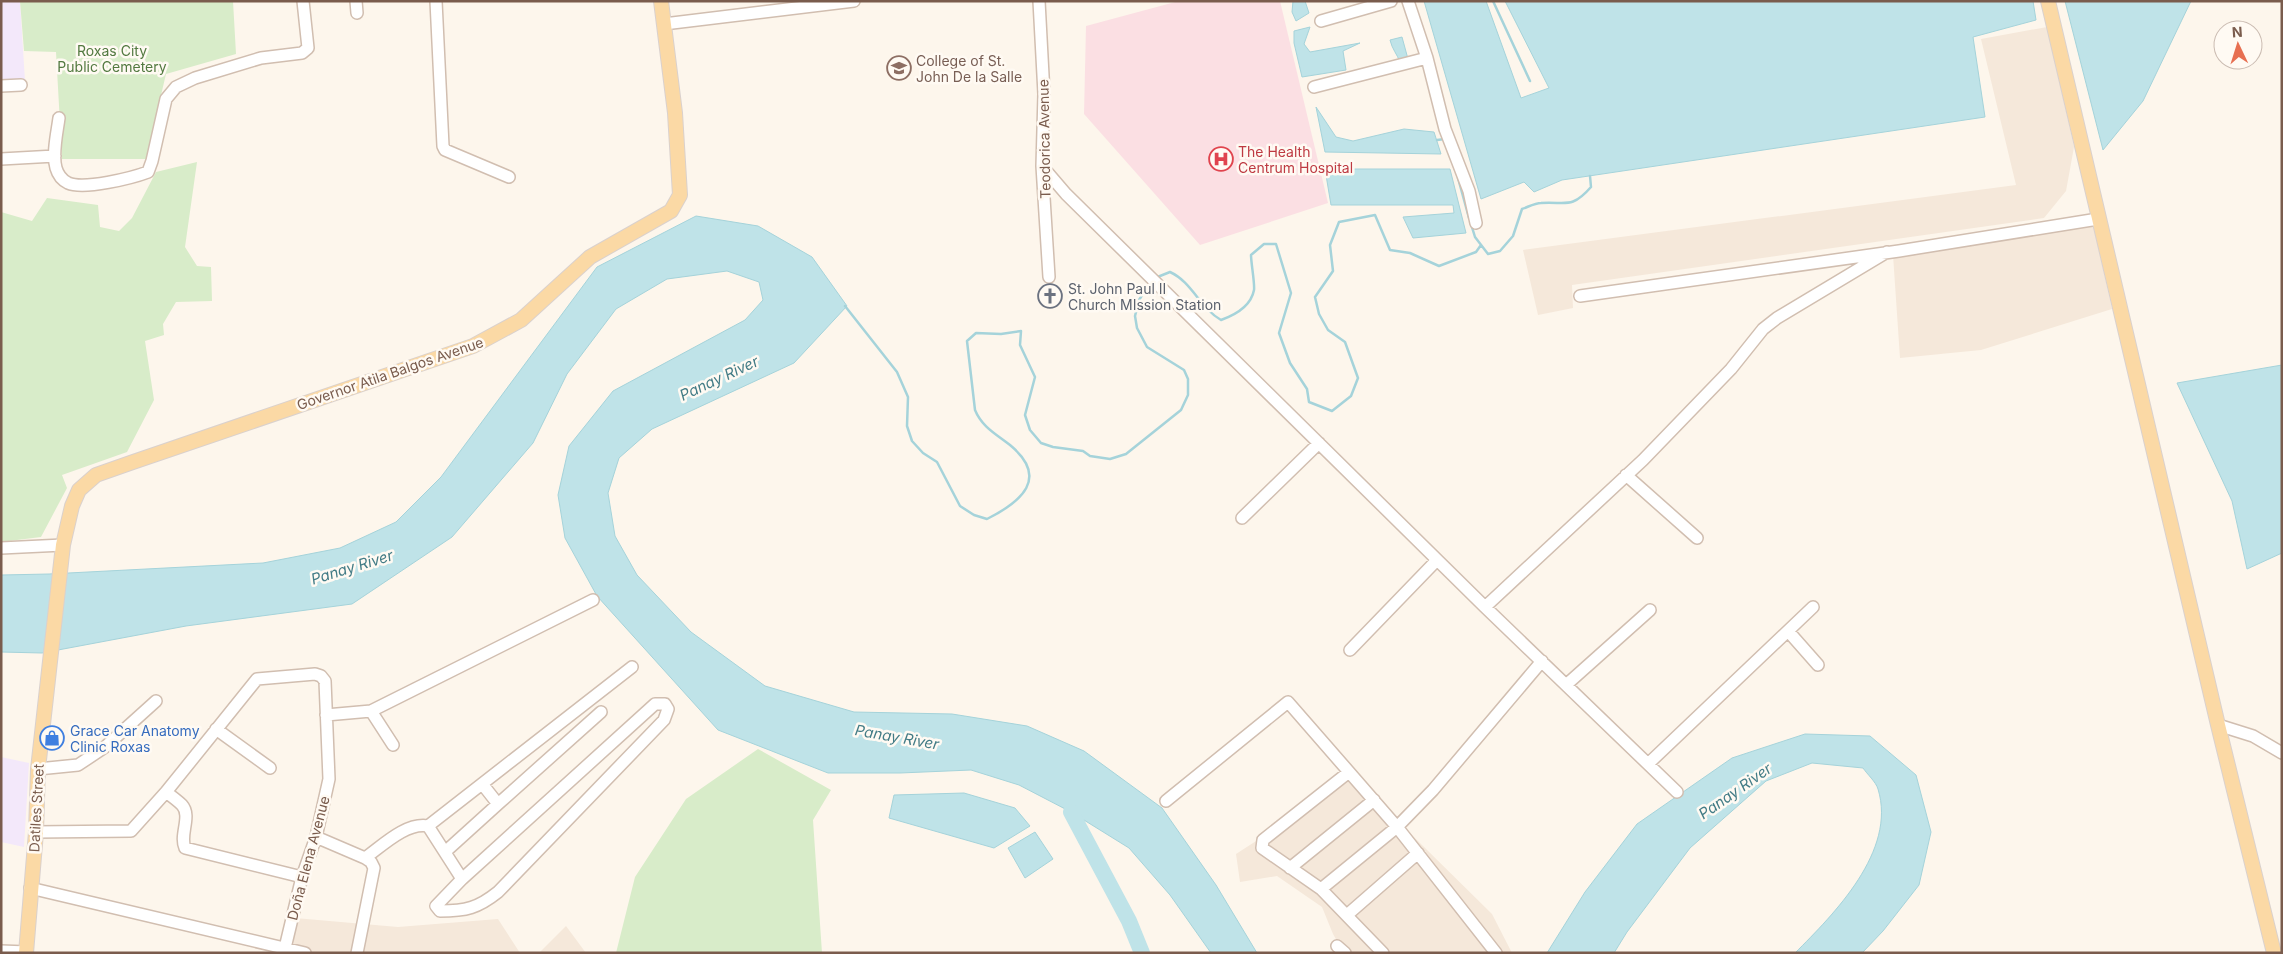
<svg xmlns="http://www.w3.org/2000/svg" width="2283" height="954" font-family="Inter,sans-serif">
<style>
.residential{fill:#f5e8da}
.education{fill:#f3e8fa}
.medical{fill:#fbdfe3}
.green{fill:#d8ecc9}
.water{fill:#bfe3e8;stroke:#a5d3da}
.lines{fill:none;stroke-linecap:round;stroke-linejoin:round}
.stream{stroke:#a5d3da;stroke-width:2.5}
.river{stroke:#bfe3e8;stroke-width:16}
.minor-casing{stroke:#d1beb0;stroke-width:14}
.major-casing{stroke:#dad1cd;stroke-width:16}
.minor{stroke:#fff;stroke-width:11}
.major{stroke:#fbd9a5;stroke-width:14}
.labels{text-anchor:middle;dominant-baseline:central;stroke-width:5;stroke-linejoin:round;paint-order:stroke}
.park-label{font-size:14px;fill:#537a41;stroke:#fffaf3}
.education-label{font-size:14px;fill:#785e54;stroke:#fffaf3;text-anchor:start}
.street-label{font-size:14px;fill:#7a5c4d;stroke:#fffaf3}
.health-label{font-size:14px;fill:#be3a42;stroke:#fffaf3;text-anchor:start}
.worship-label{font-size:14px;fill:#5b616d;stroke:#fffaf3;text-anchor:start}
.shop-label{font-size:14px;fill:#366cbe;stroke:#fffaf3;text-anchor:start}
.water-label{font-size:15px;font-style:italic;fill:#437c86;stroke:#fffaf3}
</style>
<rect width="100%" height="100%" fill="#fdf6ec"/>
<path class="residential" d="M2047,27L2074,147L2066,191L2044,218L1572,285L1573,308L1538,315L1523,250L2016,185L1981,39Z
M2093,224L2112,309L1981,350L1900,358L1893,255Z
M1354,778L1492,914L1512,953H1344L1333,934L1322,907L1277,876L1240,882L1236,854Z
M295,918L398,927L498,919L520,953H293Z
M566,926L586,953H539Z"/>
<path class="education" d="M1,1H20L25,81L1,83Z
M1,757L29,763L24,847L1,842Z"/>
<path class="medical" d="M1179,1H1280L1328,203L1200,245L1084,114L1086,26Z"/>
<path class="green" d="M20,1H233L236,54L166,74L146,159H62L56,52L24,51Z
M197,162L185,247L197,266L211,267L212,301L176,302L163,324L164,335L145,341L154,400L127,452L62,475L67,488L41,537L1,542V212L32,221L47,198L98,205L100,227L119,231L132,218L156,172Z
M758,749L831,790L813,820L822,953H616L635,877L686,799Z"/>
<path class="water" d="M1293,1H1305L1309,13L1296,21L1292,12Z
M1424,1H1486L1521,98L1549,88L1505,1H2033L2036,20L1973,37L1985,117L1562,180L1534,192L1524,182L1481,199Z
M2065,1H2191L2143,101L2103,150Z
M1310,27L1304,44L1310,52L1360,43L1343,51L1346,70L1302,77L1294,43V31Z
M1402,37L1408,59L1400,62C1397,54 1392,49 1390,40Z
M1316,107L1336,137L1353,141L1404,129L1434,132L1441,154L1325,152Z
M1325,169H1450L1466,233L1413,238L1403,217L1454,213L1453,205H1331Z
M696,216L758,226L812,257L847,306L794,363L652,429L619,458L608,493L615,536L637,575L691,632L765,686L854,712L952,714L1027,726L1084,751L1162,808L1216,885L1257,953H1211L1170,895L1129,848L1071,812L1019,785L971,770L900,773H828L718,730L597,596L565,538L558,495L569,446L613,391L745,320L763,300L759,282L727,271L667,279L616,309L567,374L533,443L452,537L352,604L186,626L42,653L1,652V575L49,574L263,563L340,548L396,522L441,477L597,267Z
M2282,365V553L2247,569L2232,501L2177,383Z
M1805,734L1870,736L1916,775L1931,832L1919,885L1883,931L1862,953H1795C1834,914 1897,851 1878,789C1876,782 1867,774 1863,768L1812,763L1766,781L1690,848L1627,932L1614,953H1547L1585,892L1637,824L1732,758Z
M964,793L1015,808L1030,826L994,848L889,818L894,795Z
M1035,832L1053,859L1025,878L1008,848Z"/>
<g class="lines">
<path class="stream" d="M1493,1L1530,81
M1437,140L1445,139
M1458,178L1469,218
M1471,224L1475,237L1488,254L1500,251L1513,236L1522,209C1528,207 1535,203 1541,203C1565,201 1571,210 1591,187L1590,176
M1155,278L1170,272C1192,282 1200,308 1221,320C1235,315 1251,306 1254,290C1255,284 1251,263 1251,255L1264,244H1276L1291,293L1279,333L1290,363L1307,389L1309,402L1332,411L1351,396L1358,378L1345,342L1328,330L1319,314L1315,297L1333,271L1330,245L1339,222L1375,215L1390,250L1410,253L1439,266L1476,252L1481,245
M845,306L897,372L908,397L907,426L912,441L923,453L937,462L960,506L974,515L987,519C1021,502 1050,478 1010,445C996,434 982,427 975,410L967,341L976,333L1001,334L1021,331L1020,345L1035,377L1025,415L1030,430L1041,443L1053,447L1083,451L1090,456L1110,459L1126,454L1181,410L1188,395V379L1184,370L1147,347L1137,328L1135,316L1139,300L1150,283"/>
<path class="river" d="M1071,812L1129,921L1142,953"/>
<g class="minor-casing">
<path id="minor" d="M356,1L357,13
M436,1L443,146L445,150L509,177
M1039,1L1044,94L1042,166L1049,277
M1408,1L1427,58L1445,129L1469,191L1476,223
M1321,21L1391,1
M664,24L854,1
M1,86L21,85
M1314,87L1427,58
M59,118C57,133 52,154 56,168C58,175 62,180 68,183C84,190 132,178 148,172L152,161L166,99L176,87L195,78L261,58L302,53L308,48L303,1
M1,159L55,156
M1042,166L1066,194L1485,607L1677,792
M1580,296L1899,251L2098,219
M1626,475L1697,538
M1242,518L1319,443
M1,548L63,545
M1485,607L1643,460L1731,369L1763,329L1777,318L1887,252
M1788,631L1818,665
M1350,650L1437,560
M1566,685L1650,610
M655,704H665L668,709L664,720L498,892C478,908 466,911 440,911L436,906L462,879Z
M371,711L393,745
M326,715L371,711L593,600
M2218,725L2253,736L2282,753
M216,729L270,768
M1649,763L1813,607
M38,769L78,765L105,747L156,701
M1349,772L1263,840L1262,848L1321,889L1383,953
M483,785L498,804L601,712
M166,792C171,796 177,800 182,805C192,816 179,835 185,848L302,877
M1166,801L1288,702L1397,827L1496,953
M428,826L632,667
M36,832L131,831L166,792L257,679L315,674L321,676L325,681L329,779L316,837L302,877L285,948
M316,837L365,858L371,862L374,868L357,953
M445,852L498,804
M365,858C382,846 406,822 428,826L462,879
M1290,868L1374,800
M30,888L305,953
M1321,889L1397,827L1433,790L1542,661
M1347,915L1418,853
M1337,946L1345,953
M1,951L27,952"/>
</g>
<g class="major-casing">
<path id="major" d="M2048,1L2218,725L2274,953
M26,953L36,832L38,769L63,545L72,506L79,490L96,475L133,462L473,346L521,320L590,257L671,211L680,195L675,113L661,1"/>
</g>
<use href="#minor" class="minor"/>
<use href="#major" class="major"/>
</g>
<defs>
<g id="university-ring" transform="scale(1.25)"><circle r="9.5" fill="#fffaf3" stroke="#8d6e63" stroke-width="1.5"/><path d="M0-5L7-2L0 1L-7-2ZM-4 1L0 2.5L4 1V4Q0 6-4 4Z" fill="#8d6e63"/></g>
<g id="hospital-ring" transform="scale(1.25)"><circle r="9.5" fill="#fffaf3" stroke="#e0444e" stroke-width="1.5"/><path d="M-5-5h3v3.5h4V-5h3V5h-3V1.5h-4V5h-3Z" fill="#e0444e"/></g>
<g id="church-ring" transform="scale(1.25)"><circle r="9.5" fill="#fffaf3" stroke="#6b7280" stroke-width="1.5"/><path d="M-1.2-6h2.4v3.5h3.3v2.4h-3.3V6h-2.4V-.1h-3.3v-2.4h3.3Z" fill="#6b7280"/></g>
<g id="shop-ring" transform="scale(1.25)"><circle r="9.5" fill="#fffaf3" stroke="#3f7fe0" stroke-width="1.5"/><path d="M-5-2.5h2.3a2.7 3.5 0 0 1 5.4 0H5L5.5 6h-11ZM-1.5-2.5h3a1.5 2.3 0 0 0-3 0Z" fill="#3f7fe0"/></g>
</defs>
<g fill-rule="evenodd">
<use href="#university-ring" x="899" y="68"/>
<use href="#hospital-ring" x="1221" y="159"/>
<use href="#church-ring" x="1050" y="296"/>
<use href="#shop-ring" x="52" y="738"/>
</g>
<g class="labels">
<g class="park-label">
<text x="112" y="50">Roxas City<tspan x="112" dy="16">Public Cemetery</tspan></text>
</g>
<g class="education-label">
<text x="916" y="60">College of St.<tspan x="916" dy="16">John De la Salle</tspan></text>
</g>
<g class="street-label">
<text transform="translate(1044 139) rotate(-91)">Teodorica Avenue</text>
<text transform="translate(390 373) rotate(-19)">Governor Atila Balgos Avenue</text>
<text transform="translate(36 808) rotate(-87)">Datiles Street</text>
<text transform="translate(308 858) rotate(-75)">Doña Elena Avenue</text>
</g>
<g class="health-label">
<text x="1238" y="151">The Health<tspan x="1238" dy="16">Centrum Hospital</tspan></text>
</g>
<g class="worship-label">
<text x="1068" y="288">St. John Paul II<tspan x="1068" dy="16">Church MIssion Station</tspan></text>
</g>
<g class="shop-label">
<text x="70" y="730">Grace Car Anatomy<tspan x="70" dy="16">Clinic Roxas</tspan></text>
</g>
<g class="water-label">
<text transform="translate(719 378) rotate(-25)">Panay River</text>
<text transform="translate(352 567) rotate(-17)">Panay River</text>
<text transform="translate(897 737) rotate(10)">Panay River</text>
<text transform="translate(1735 791) rotate(-35)">Panay River</text>
</g>
</g>
<rect width="2283" height="954" fill="none" stroke="#7a5c4d" stroke-width="5"/>
<g transform="translate(2238 45) rotate(356)"><circle r="24" fill="#fffaf3" stroke="#cabbb1"/>
<path d="M0-4L9 19L0 12L-9 19Z" fill="#e76f51"/>
<text y="-8" font-size="14" font-weight="bold" text-anchor="middle" fill="#7a5c4d">N</text>
</g>
</svg>
